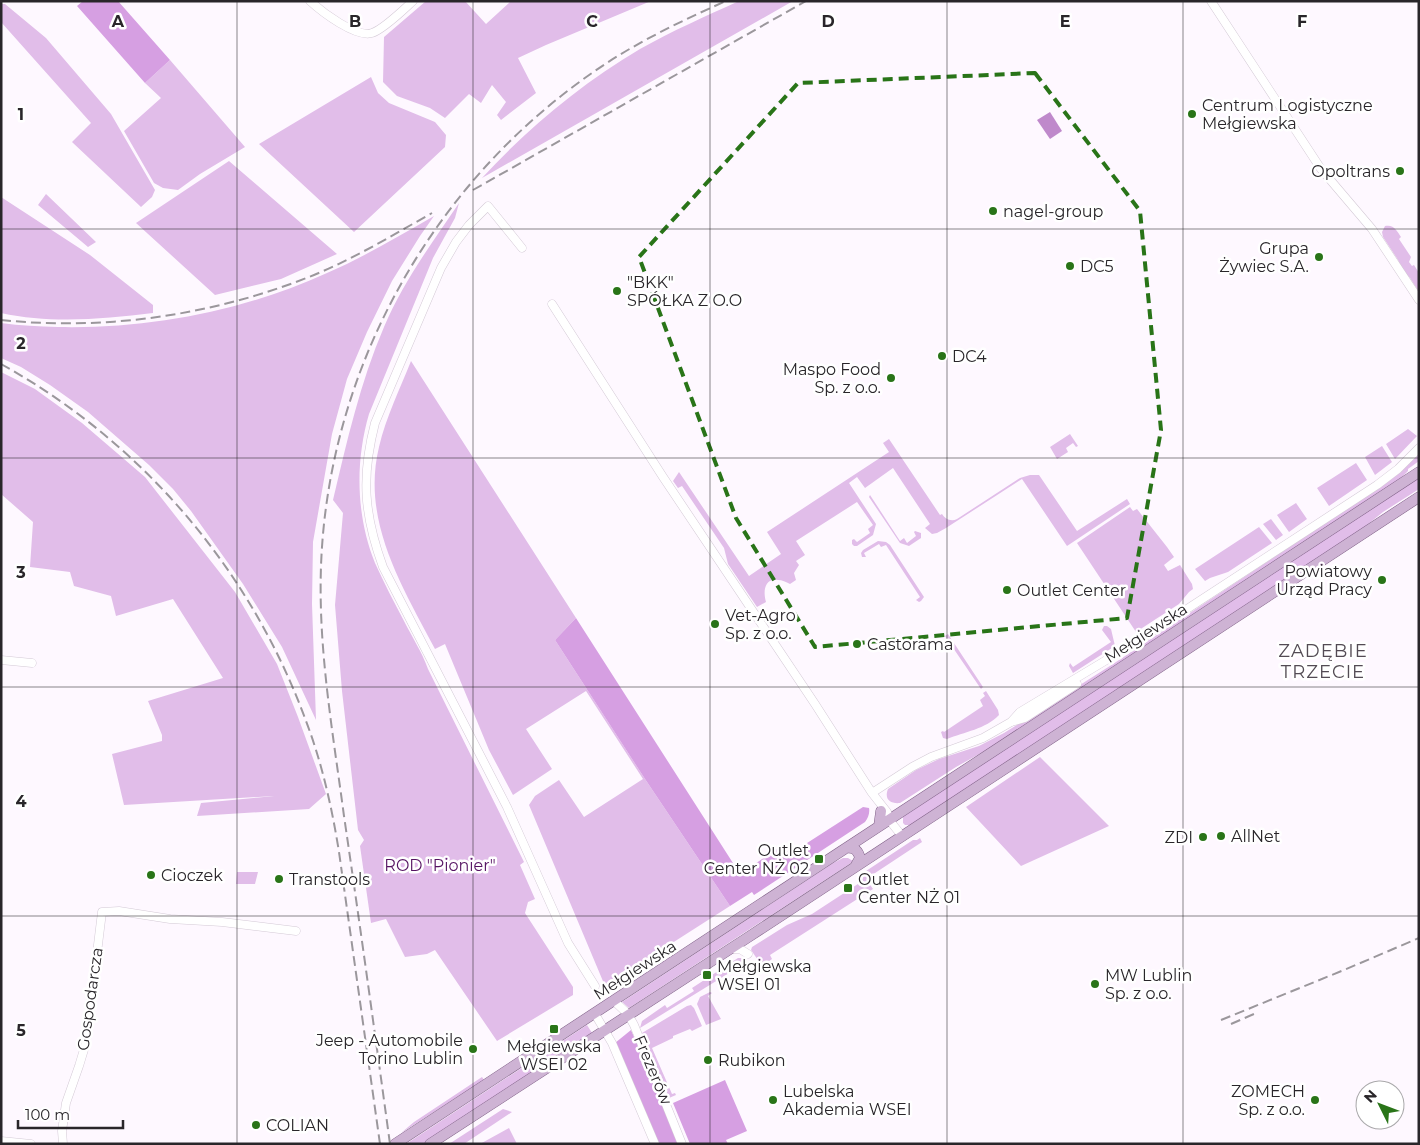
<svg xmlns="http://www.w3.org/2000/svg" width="1420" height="1145" font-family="Montserrat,sans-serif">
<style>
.green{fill:#e1bde9}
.forest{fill:#d69fe2}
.water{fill:#bf89cb}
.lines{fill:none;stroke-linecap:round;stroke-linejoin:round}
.minor-casing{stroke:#d4cad6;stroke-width:9}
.major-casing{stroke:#7f6086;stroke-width:11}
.minor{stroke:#fff;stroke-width:8}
.major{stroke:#ceb3d4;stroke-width:10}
.rail{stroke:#9b979c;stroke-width:2;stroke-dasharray:10 5;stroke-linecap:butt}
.marked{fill:none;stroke:#297418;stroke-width:4;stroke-dasharray:10 6;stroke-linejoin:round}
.grid{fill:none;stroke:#29262a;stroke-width:1;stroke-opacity:0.55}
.poi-dot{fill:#297418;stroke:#fff;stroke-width:2}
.labels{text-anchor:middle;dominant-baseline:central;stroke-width:5;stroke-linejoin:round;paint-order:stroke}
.poi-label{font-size:16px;fill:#29262a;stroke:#fff;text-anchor:start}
.street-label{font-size:16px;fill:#29262a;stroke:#fff}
.park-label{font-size:16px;fill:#551262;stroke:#fff}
.neighbourhood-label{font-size:18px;letter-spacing:1px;fill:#534b54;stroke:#fff}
.grid-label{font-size:16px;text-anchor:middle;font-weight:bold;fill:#29262a;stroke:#fff;stroke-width:5;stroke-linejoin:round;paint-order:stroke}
</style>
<rect width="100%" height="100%" fill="#fef8ff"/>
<path class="green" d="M426,1H465L486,24L511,1H651L546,45L518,58L536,93L501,120L497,115L506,102L492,85L481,103L469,94L445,118L430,108L397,96L383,82L384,37Z
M739,1H793L482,178C528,128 581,84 640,49C672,31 706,16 739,1Z
M1,4H5L46,38L111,114L155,190L152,197L141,207L72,142L91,123L1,22Z
M170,60L245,147L200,174L178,190L163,188L154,183L124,131L161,98L145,83Z
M371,77L378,93L389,103L435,122L446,135L445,147L354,232L259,144Z
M229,161L337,254L281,279L215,295L136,223Z
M46,194L96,242L88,247L38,205Z
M1,197L90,255L153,305V313C103,319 52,324 1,313Z
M459,203L455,218L433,258L369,414C355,462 356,516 375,563C384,583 394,602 404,621C412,637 422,652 428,669L524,862L520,865L535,899L528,902L525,913L573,987V995L497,1041L435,950L427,954L405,957L386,919L371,923L360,846L364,840L358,830L342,691L335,605L343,513L333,500C347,441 360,383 384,327C403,282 432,243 459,203Z
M434,216L420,236L392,281L367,332L347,379L332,434L313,542L312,604L316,720L282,647L243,584L191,511L173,489L149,465L88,412L50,385L21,367L1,358V323C20,326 39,326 58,327C150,329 243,311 327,273C364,257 399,236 434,216Z
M1385,226C1394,224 1397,231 1401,237L1399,239L1411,257L1409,262L1412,266L1414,265L1419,273V292L1410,278L1402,270L1398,260L1383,237L1382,232Z
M411,361L576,618L555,640L645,779L730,906L605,986L529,805L535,796L559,780L584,817L643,779L586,691L526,729L552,769L513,795L489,750L445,644L435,649C402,586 361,521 379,447C386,417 400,389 411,361Z
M1,372L35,389L82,423L145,477L235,592L277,664L298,717L326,794L309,809L197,816L201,803L274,796L124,805L112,754L162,741V735L148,701L223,678L173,599L116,616L111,596L74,586L70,572L30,567L33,522L1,494Z
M1408,429L1417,436L1395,459L1386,444Z
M1070,434L1078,446L1076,447L1073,443L1066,448L1068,452L1057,459L1050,447Z
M889,439L940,515L942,514C945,519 951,522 957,519L1020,478L1030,475H1039L1077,531L1127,499L1130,504L1067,546L1022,479L946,528L937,533L932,534L925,528L930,524L893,468L865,488L857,477L849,483L876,524L873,535L857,546H854L852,544V540L854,539L857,542L870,533L868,529L873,525L857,502L796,541L805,555L796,561L799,565L794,573L796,580L790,584C786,582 782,580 778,580C764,578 763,592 766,602L757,607L728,564L724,548L682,486L678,488L673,481L679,472L749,576L781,554L767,532L889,452L883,443Z
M1382,446L1392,462L1375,475L1365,457Z
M1419,454V461L1408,469V471L1395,484L1001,742L956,767L900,803C890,804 884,799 888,789L916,770L939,759L979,746L1004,733L1113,664L1387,482Z
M1356,463L1367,480L1329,506L1317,488Z
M1419,477V489L1383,512L1361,530L913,825H905L903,823V817L905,815Z
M870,495L900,541L904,538L907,543L916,536L914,532L915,531L921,533V538L909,546L900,543L869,497Z
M1296,503L1307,519L1289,532L1277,515Z
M1130,507L1133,511L1137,509L1167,547L1174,557L1164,565L1168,571L1180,565L1192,584L1193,589L1189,592L1179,604L1136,632L1077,543Z
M1271,519L1283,535L1276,540L1263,524Z
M1259,527L1272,543L1228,572L1210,578L1205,581L1195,569Z
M878,541L886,542L890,545L924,597L921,601L919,602L916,600L920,597L886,545L881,547L879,544L864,553L866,557H862L861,553L863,550Z
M1104,626H1107L1111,629L1115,646L1073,673L1069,666L1070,663L1073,667L1111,642L1102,630Z
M948,634L983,687L981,689L945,636Z
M986,691L998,710L999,715C986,729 964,732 947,739L943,738L941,732L943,731L944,732L983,706L980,700L985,696L983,693Z
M1040,757L1109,826L1021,866L966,807Z
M920,838L922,842L866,879L873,889L770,955L772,959L762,966L751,950L752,947L787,925L812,914L861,882L866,871L913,840H917Z
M843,858H848L853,861L851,863L629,1008L622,1002L833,863Z
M237,872H258L255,884H236Z
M738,958H743L747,962L640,1028L642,1021L665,1005L667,1008L694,991L692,988Z
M710,992L712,993L708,996L721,1019L706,1025L697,1004L700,997Z
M691,1005L694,1008L702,1026L692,1031L690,1029L673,1036V1038L652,1048L672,1094L675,1093L676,1095L669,1098L642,1033L687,1006Z
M587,1025L592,1033L423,1144H406Z
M482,1077L484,1080L401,1133L414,1122Z
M503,1109L512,1112L464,1144H449Z
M509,1128L517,1144H480Z"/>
<path class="forest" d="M83,1H118L170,60L145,83L77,6Z
M576,618L740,874L783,845L790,854L863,807L869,808C870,813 868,818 865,822L754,895L752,892L730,906L645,779L555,640Z
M631,1030L680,1144H659L615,1043Z
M725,1080L747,1131L726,1140L728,1144H690L673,1103Z"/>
<path class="water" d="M1050,112L1062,131L1050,139L1037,120Z"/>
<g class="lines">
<g class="minor-casing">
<path id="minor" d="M310,1C322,12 356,38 372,33C384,29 403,10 413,1
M1211,1L1321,169L1372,229L1419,300
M522,248L488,206L469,225L456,242L441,268L375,423C361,477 364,515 383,567L507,807L568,943L595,986
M552,304L663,477L815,704L872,793L887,812L890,819
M1,660L32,663
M1011,722L1020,712L1138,641L1377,485L1398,469L1419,448
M872,793L912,767L931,757L983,738L1011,722L1025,718L1077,684
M886,816L902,836
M730,949H740L748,954
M614,1001L628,1014L634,1025L682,1144
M595,1014L612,1043L655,1144
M1,1141L31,1144
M63,1144L62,1131L66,1103L79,1066L86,1043L102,912L119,911L170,919L222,922L296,931"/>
</g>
<g class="major-casing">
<path id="major" d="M879,826L881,811
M846,848C854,847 858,850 860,858L855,867
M395,1144L1419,472
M430,1144L747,938L1419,497"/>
</g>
<use href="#minor" class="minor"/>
<use href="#major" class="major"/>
<path class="rail" d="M473,190L806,1
M1,320C107,331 215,315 314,275C355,258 393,235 432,213
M1,364C142,442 251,570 306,721C322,763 332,808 339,852L380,1144
M1221,1020L1344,970L1419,938
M1231,1024L1254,1014
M390,1144C375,1034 360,925 344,816C333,733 318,650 321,566C328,370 431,185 592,73C633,44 679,22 726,1"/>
</g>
<path class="marked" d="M1035,73L1140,211L1161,430L1127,618L815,647L736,518L639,257L798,83Z"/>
<path class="grid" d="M237,1V1144M473,1V1144M710,1V1144M947,1V1144M1183,1V1144M1,229H1419M1,458H1419M1,687H1419M1,916H1419"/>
<g class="poi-dot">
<circle cx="1192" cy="114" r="5"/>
<circle cx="1400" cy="171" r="5"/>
<circle cx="993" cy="211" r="5"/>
<circle cx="1319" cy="257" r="5"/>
<circle cx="1070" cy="266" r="5"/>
<circle cx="617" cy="291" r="5"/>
<circle cx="942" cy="356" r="5"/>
<circle cx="891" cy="378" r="5"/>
<circle cx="1382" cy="580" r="5"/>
<circle cx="1007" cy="590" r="5"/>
<circle cx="715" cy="624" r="5"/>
<circle cx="857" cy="644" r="5"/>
<circle cx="1221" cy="836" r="5"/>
<circle cx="1203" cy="837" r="5"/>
<rect x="814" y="854" width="10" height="10" rx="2.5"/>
<circle cx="151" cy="875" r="5"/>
<circle cx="279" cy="879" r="5"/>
<rect x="843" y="883" width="10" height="10" rx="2.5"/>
<rect x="702" y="970" width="10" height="10" rx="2.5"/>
<circle cx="1095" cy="984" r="5"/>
<rect x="549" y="1024" width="10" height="10" rx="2.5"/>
<circle cx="473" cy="1049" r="5"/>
<circle cx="708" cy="1060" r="5"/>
<circle cx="773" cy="1100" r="5"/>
<circle cx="1315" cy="1100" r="5"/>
<circle cx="256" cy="1125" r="5"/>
</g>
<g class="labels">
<g class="poi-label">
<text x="1202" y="105">Centrum Logistyczne<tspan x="1202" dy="18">Mełgiewska</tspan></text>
<text x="1390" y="171" text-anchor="end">Opoltrans</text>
<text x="1003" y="211">nagel-group</text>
<text x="1309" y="248" text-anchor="end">Grupa<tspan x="1309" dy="18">Żywiec S.A.</tspan></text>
<text x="1080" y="266">DC5</text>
<text x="627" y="282">"BKK"<tspan x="627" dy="18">SPÓŁKA Z O.O</tspan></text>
<text x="952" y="356">DC4</text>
<text x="881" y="369" text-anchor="end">Maspo Food<tspan x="881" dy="18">Sp. z o.o.</tspan></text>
<text x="1372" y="571" text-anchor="end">Powiatowy<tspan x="1372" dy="18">Urząd Pracy</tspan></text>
<text x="1017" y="590">Outlet Center</text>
<text x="725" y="615">Vet-Agro<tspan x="725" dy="18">Sp. z o.o.</tspan></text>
<text x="867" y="644">Castorama</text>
<text x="1231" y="836">AllNet</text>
<text x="1193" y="837" text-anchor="end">ZDI</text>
<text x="809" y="850" text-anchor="end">Outlet<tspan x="809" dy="18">Center NŻ 02</tspan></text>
<text x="161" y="875">Cioczek</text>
<text x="289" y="879">Transtools</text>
<text x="858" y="879">Outlet<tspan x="858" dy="18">Center NŻ 01</tspan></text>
<text x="717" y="966">Mełgiewska<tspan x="717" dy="18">WSEI 01</tspan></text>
<text x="1105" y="975">MW Lublin<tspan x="1105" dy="18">Sp. z o.o.</tspan></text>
<text x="463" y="1040" text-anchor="end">Jeep - Automobile<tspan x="463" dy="18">Torino Lublin</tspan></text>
<text x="554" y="1046" text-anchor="middle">Mełgiewska<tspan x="554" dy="18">WSEI 02</tspan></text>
<text x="718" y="1060">Rubikon</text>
<text x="783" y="1091">Lubelska<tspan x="783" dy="18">Akademia WSEI</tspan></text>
<text x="1305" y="1091" text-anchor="end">ZOMECH<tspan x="1305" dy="18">Sp. z o.o.</tspan></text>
<text x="266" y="1125">COLIAN</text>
</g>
<g class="street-label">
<text transform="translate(1146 633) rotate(-33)">Mełgiewska</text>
<text transform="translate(635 970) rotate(-33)">Mełgiewska</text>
<text transform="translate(90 999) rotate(-82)">Gospodarcza</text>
<text transform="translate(653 1070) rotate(67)">Frezerów</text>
</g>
<g class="park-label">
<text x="440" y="865">ROD "Pionier"</text>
</g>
<g class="neighbourhood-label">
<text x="1323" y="651">ZADĘBIE<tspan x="1323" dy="21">TRZECIE</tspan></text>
</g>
</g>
<g class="grid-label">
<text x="118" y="27">A</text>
<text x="355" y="27">B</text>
<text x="592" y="27">C</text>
<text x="828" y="27">D</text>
<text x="1065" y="27">E</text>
<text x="1302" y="27">F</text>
<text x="21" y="120">1</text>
<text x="21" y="349">2</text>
<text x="21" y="578">3</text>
<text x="21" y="807">4</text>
<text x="21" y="1036">5</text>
</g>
<rect width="1420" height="1145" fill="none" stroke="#29262a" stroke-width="5"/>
<g transform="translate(1380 1105) rotate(312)"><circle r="24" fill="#ffffff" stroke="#a9a8aa"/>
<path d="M0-4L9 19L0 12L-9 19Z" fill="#297418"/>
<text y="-8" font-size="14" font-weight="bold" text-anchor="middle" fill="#29262a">N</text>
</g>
<path d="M18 1120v8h105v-8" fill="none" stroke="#29262a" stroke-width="2.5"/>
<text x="25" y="1120" font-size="15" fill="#29262a" stroke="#ffffff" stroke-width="4" paint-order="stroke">100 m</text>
</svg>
